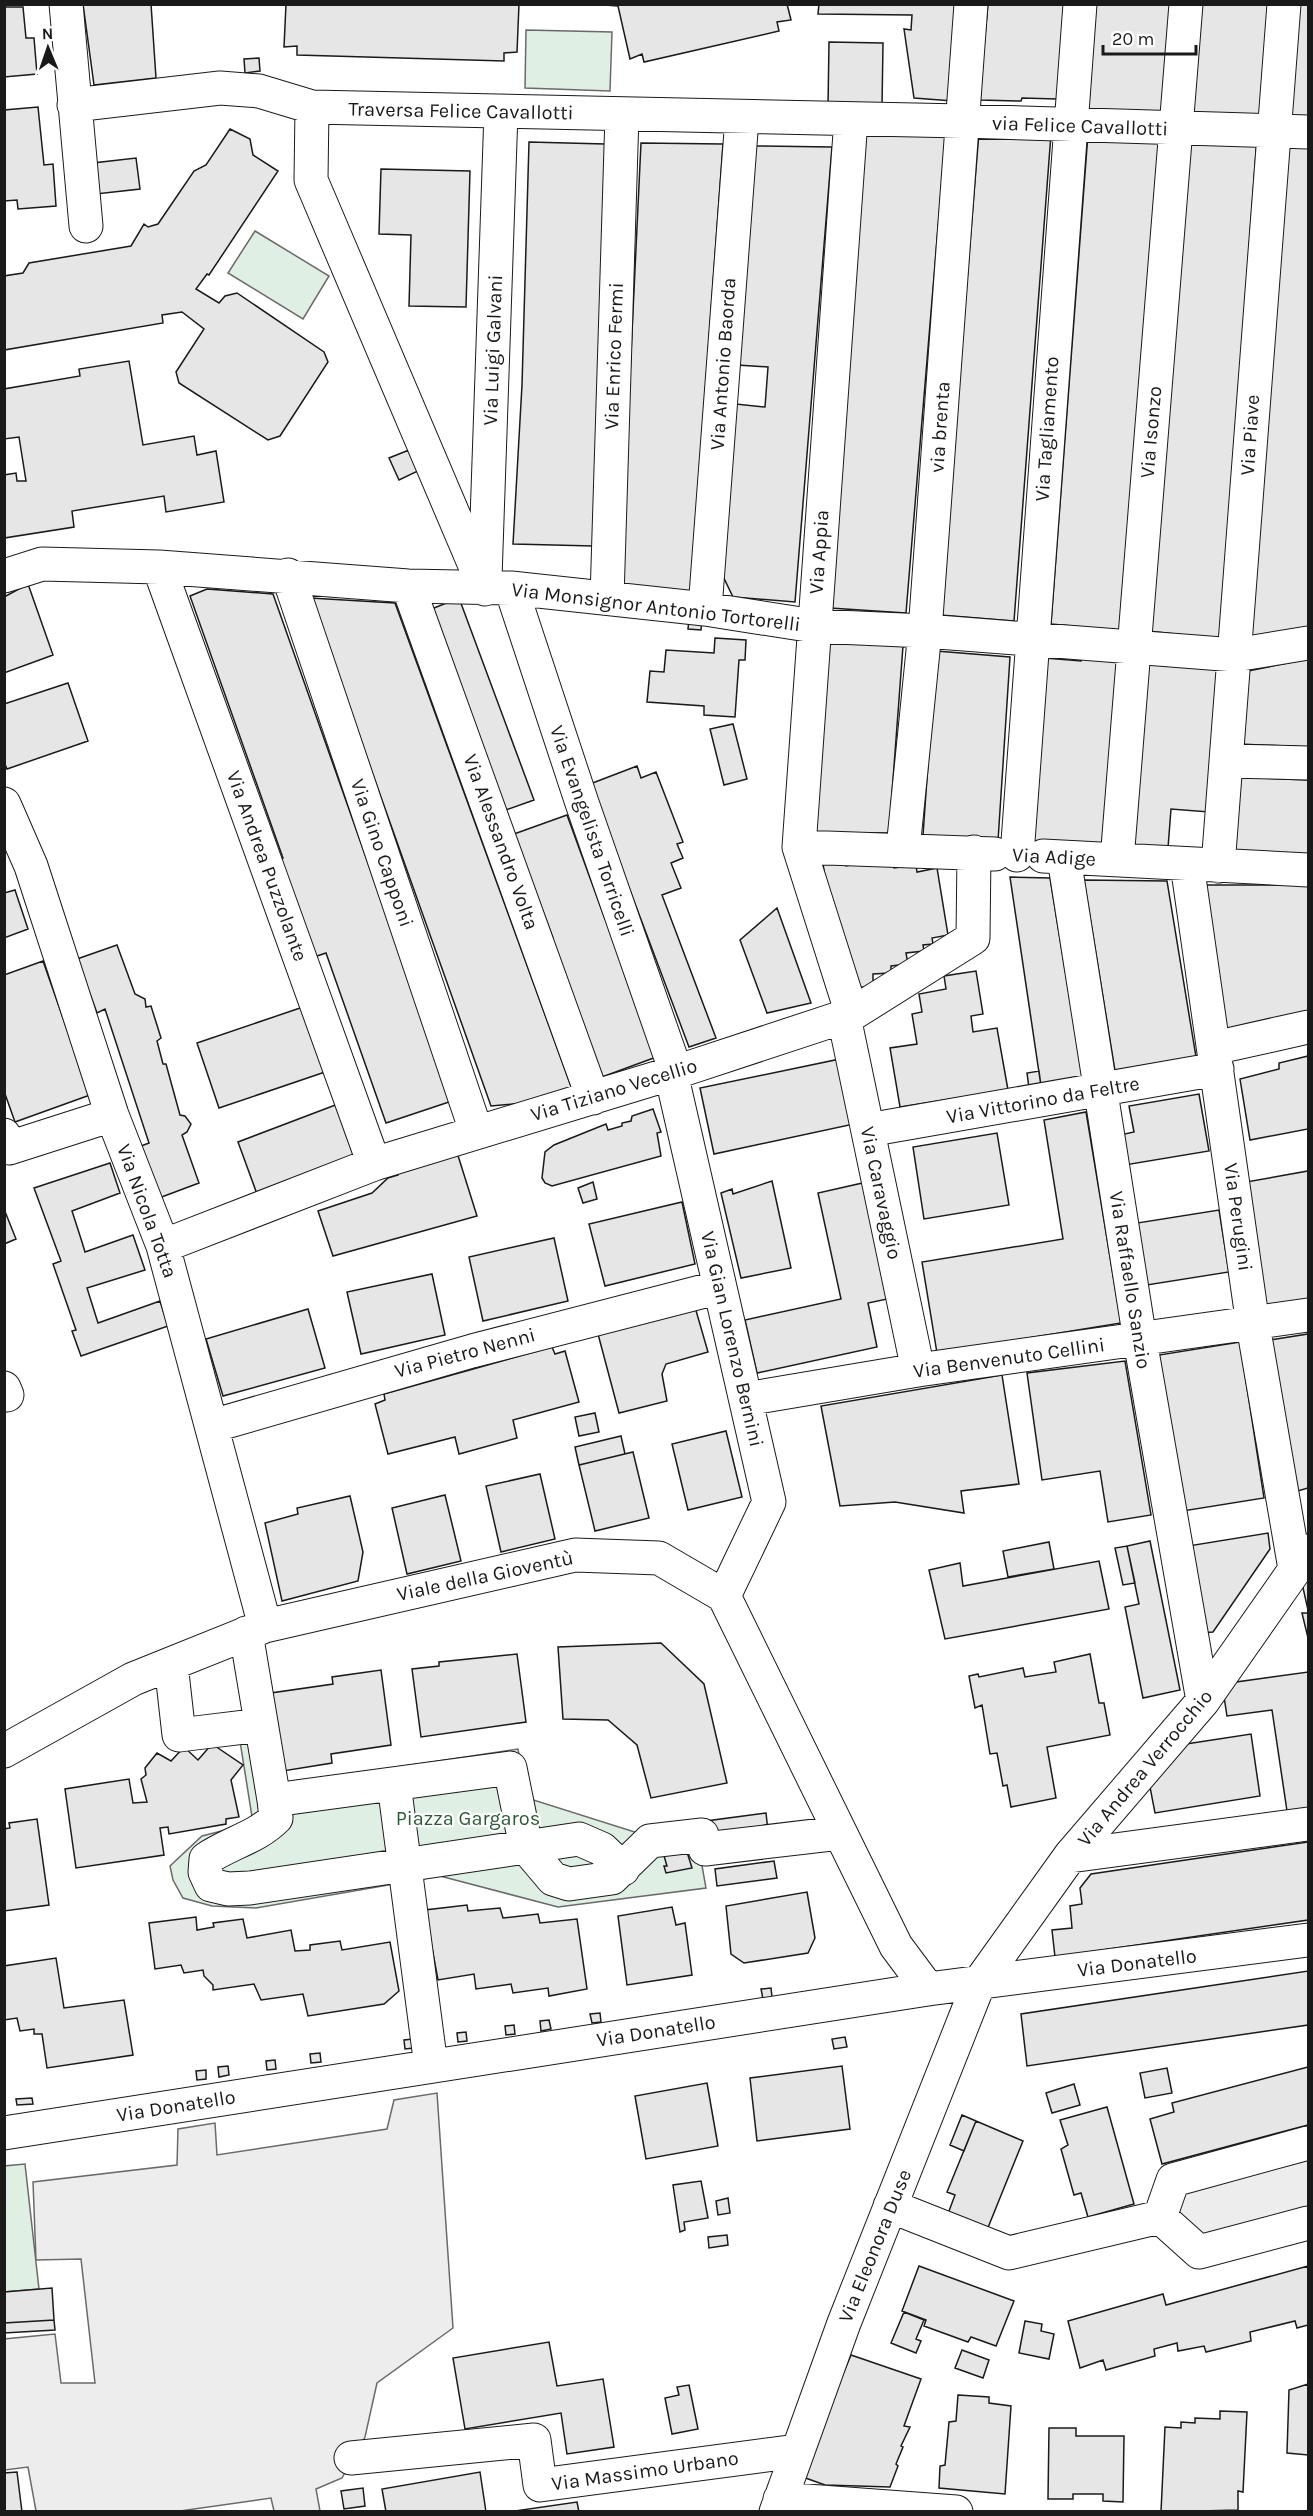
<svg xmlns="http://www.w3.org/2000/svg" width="1313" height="2516" font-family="Karla,sans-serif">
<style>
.green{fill:#e0efe3;stroke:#6a6a6a;stroke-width:1.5}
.parking{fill:#ededed;stroke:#6a6a6a;stroke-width:1.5}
.building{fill:#e6e6e6;stroke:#1a1a1a;stroke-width:1.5}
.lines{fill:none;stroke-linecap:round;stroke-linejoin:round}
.minor-casing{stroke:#1a1a1a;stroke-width:35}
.minor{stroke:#fff;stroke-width:33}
.labels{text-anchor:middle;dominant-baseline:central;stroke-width:4.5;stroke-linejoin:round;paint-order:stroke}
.street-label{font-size:20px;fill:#1a1a1a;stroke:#fff}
.park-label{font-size:20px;fill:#2b5a34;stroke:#fff}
</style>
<rect width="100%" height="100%" fill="#fff"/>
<path class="green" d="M526,30L612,32L610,91L525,88Z
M255,231L329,276L303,319L228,273Z
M267,1731L278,1785L518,1749L527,1798L644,1835L695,1826L706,1888L558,1907L440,1876L256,1908L212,1906L183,1898L173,1880L170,1866L202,1836L253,1823L239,1735Z
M25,2164L39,2289L5,2292L4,2166Z"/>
<path class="parking" d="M437,2093L453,2328L377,2383L365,2437L342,2478L316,2489L320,2511H274L271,2498L173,2512L36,2511L28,2467L5,2470L4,2339L55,2334L61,2383H95L81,2259L36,2260L33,2182L177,2165L178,2129L215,2123L217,2155L387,2129L394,2100Z
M1308,2149V2215L1201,2243L1167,2212L1177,2184Z"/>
<path class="building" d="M83,4H151L156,78L94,85Z
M286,4H519L517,52L504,53V61L297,55V46L284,47Z
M591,4H787L791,20L777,22L779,31L644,62L642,54L630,59L618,6Z
M819,4H959L953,101L914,98L904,29L911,30L912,15L818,14Z
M988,4H1065L1057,99L1022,98L1021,101L979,100Z
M1096,4H1170L1163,121L1088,116Z
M1198,4H1271L1261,125L1188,118Z
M1294,4H1308V122L1285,121Z
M4,7H23L26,38H34L37,74L4,77Z
M829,42L883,43L882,108L828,107Z
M259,58L260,71L245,73L244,59Z
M38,107L44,165L53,164L56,206L18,209L17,200L4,201V110Z
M230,129L250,139L253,155L278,171L209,275L207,274L196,289L219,303L225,296L237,293L324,352L328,362L280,436L268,440L179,383L176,372L204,329L182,312L162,315L163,323L4,350V276L23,273L29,263L131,246L144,224L148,227L158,224L194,171L206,165Z
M865,129L946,132L906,613L830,608Z
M979,132L1051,134L1014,621L940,615Z
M1088,134L1162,136L1124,631L1051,624Z
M1183,137L1257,138L1221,639L1148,631Z
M1282,137L1308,138V627L1248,638Z
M529,142L605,144L593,546L513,544L522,385Z
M641,143L723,144L691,592L620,585Z
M755,146L832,147L795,602L733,597L721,572L736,404L765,407L768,367L737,365Z
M136,158L140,189L96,194L93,163Z
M381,169L470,171L466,307L409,306L411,235L379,234Z
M129,361L143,445L194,436L197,455L216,451L224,502L166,512L164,496L72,511L74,527L4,538V475L16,473L17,481H26L19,437L4,439V389L80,376L79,369Z
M409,450L418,471L399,480L389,458Z
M28,584L53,655L4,673V597Z
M207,589L273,594L452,1101L386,1123L326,953L314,957L281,860L283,858L190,596Z
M310,598L395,603L572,1089L533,1102L491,1106Z
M459,598L534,800L503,811L429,610Z
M689,619L702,620L701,630L688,629Z
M715,638L746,640L745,660H739L735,717L704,715V706L647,702L650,671L664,672L666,650L714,653Z
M827,640L903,646L889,833H812Z
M936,651L1010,657L998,841L923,835Z
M1081,657L1119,660L1106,846L1032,841L1045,658L1081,661Z
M1308,659V747L1239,744L1243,672Z
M1142,663L1219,668L1209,812L1171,809L1168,848L1129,845Z
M68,683L88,741L7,769L4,762V704Z
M733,724L747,779L724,785L710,729Z
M637,766L641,778L656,772L683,842L677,844L683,858L671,863L681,888L662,895L716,1038L689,1047L590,784Z
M1235,777L1308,780V855L1232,851Z
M567,815L605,919L610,917L659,1056L602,1077L549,941L553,938L514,834Z
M892,858L894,868L916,865L917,872L937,868L948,935L932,938L933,944L923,945L924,951L906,953L908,964L891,966V973L873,974V986L855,988L832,920L823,864L845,860L846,866Z
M1010,877L1050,878L1083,1079L1041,1086Z
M1084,880L1167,881L1197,1063L1116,1077Z
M1201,885H1308V1014L1224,1032Z
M15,890L28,929L4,938V893Z
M777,908L811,1003L767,1013L740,940Z
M117,945L135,994L145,999L146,1007L151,1006L161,1038L157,1041L163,1064H166L180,1115L185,1116L191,1124L187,1132L182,1135L199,1183L159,1198L141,1146L149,1143L105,1009L97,1013L77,959Z
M43,961L90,1095L15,1122L4,1091V975Z
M976,971L983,1014L971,1016L973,1032L997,1028L1008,1090L900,1107L890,1048L917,1044L912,1014L922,1012L919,994L946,989L944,976Z
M306,1006L328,1071L219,1108L197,1043Z
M1308,1056V1129L1250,1140L1240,1079L1279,1069V1063Z
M840,1059L854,1124L714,1154L700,1088Z
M1039,1071L1041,1086L1029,1088L1027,1073Z
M1199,1094L1209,1151L1125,1165L1120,1135L1134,1132L1129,1106Z
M338,1104L358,1156L257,1194L238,1142Z
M653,1109L661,1132L657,1133L661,1156L552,1186L545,1183L542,1178L545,1152L554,1145L606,1124L608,1130L622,1126V1123L631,1121L632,1116Z
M1086,1112L1121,1323L937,1353L922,1262L1063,1239L1044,1120Z
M997,1133L1009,1205L924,1219L913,1147Z
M455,1146L477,1216L333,1256L318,1211L372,1193L388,1178L398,1175L396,1164Z
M110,1163L120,1193L72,1211L82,1242L85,1252L133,1235L145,1270L87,1288L98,1323L160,1301L168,1326L81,1356L72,1331L76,1330L53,1264L61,1261L34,1188Z
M1308,1171V1300L1265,1308L1246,1182Z
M772,1181L791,1268L741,1278L721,1193L732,1189L733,1194Z
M593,1182L597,1199L583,1203L578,1188Z
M867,1182L892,1298L868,1303L877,1347L757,1373L745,1320L841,1299L818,1193Z
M682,1202L695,1264L605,1286L589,1224Z
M4,1209L16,1239L4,1244Z
M1219,1210L1229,1272L1147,1285L1137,1223Z
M554,1238L568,1301L483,1321L469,1257Z
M432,1274L445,1335L361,1354L347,1292Z
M695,1307L708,1352L666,1364L662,1374L667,1401L619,1413L598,1334Z
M308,1309L325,1368L223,1396L206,1339Z
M1308,1334V1488L1291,1493L1270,1340Z
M1240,1342L1264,1498L1183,1511L1159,1355Z
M552,1347L555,1354L565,1351L579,1402L513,1420L517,1438L459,1454L455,1437L388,1454L375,1404L385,1400L384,1394Z
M1125,1361L1151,1515L1108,1522L1100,1471L1042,1480L1027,1373Z
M1002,1375L1019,1484L961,1491L964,1513L895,1502L840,1506L821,1406Z
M595,1413L599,1432L579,1436L575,1417Z
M726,1431L742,1497L688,1510L672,1444Z
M621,1436L625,1454L579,1465L575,1447Z
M633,1452L649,1518L595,1531L579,1465Z
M540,1474L555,1539L501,1552L486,1486Z
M445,1495L461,1561L407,1574L392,1508Z
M350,1496L363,1552L358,1581L282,1601L265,1523L298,1514L297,1508Z
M1268,1533L1270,1549L1213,1632L1201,1633L1188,1546Z
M1150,1541L1180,1690L1143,1698L1125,1607L1139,1604L1127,1546Z
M1049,1542L1054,1569L1008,1577L1003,1551Z
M1127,1546L1135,1583L1123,1585L1115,1548Z
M1099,1561L1109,1609L945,1639L929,1570L960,1563L963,1586Z
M1308,1578V1610L1301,1579Z
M1302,1613H1308V1638Z
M661,1643L704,1684L727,1783L651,1798L637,1745L608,1720L563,1719L558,1647Z
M517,1654L526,1722L421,1737L412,1669L439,1666V1662Z
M1090,1654L1099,1703H1104L1110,1735L1047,1747L1056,1798L1011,1807L1007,1785L1003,1786L997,1753L990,1754L982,1705L975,1708L969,1676L978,1674L979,1677L1023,1668L1025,1677L1056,1672L1054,1662Z
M381,1670L391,1745L331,1754L332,1763L283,1771L271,1693L333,1684L332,1677Z
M1308,1672V1808L1287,1811L1272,1710L1227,1716L1222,1684Z
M1251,1734L1260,1796L1155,1813L1149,1782L1173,1746Z
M212,1744L243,1765L231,1780L239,1817L226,1819V1824L169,1834L168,1827L160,1828L164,1855L76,1868L65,1789L129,1779L133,1803L147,1802L141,1779L146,1775L145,1768L157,1753L171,1761L184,1747L198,1760Z
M766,1813L768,1831L708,1838L706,1821Z
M37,1819L49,1905L4,1911V1829L10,1828L9,1823Z
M1308,1842V1920L1055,1957L1052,1930L1072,1928L1070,1906L1082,1904L1080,1888L1091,1874Z
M662,1849L687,1852L692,1868L666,1873L664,1866H667Z
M774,1861L777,1878L717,1886L715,1869Z
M807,1892L815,1938L808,1953L744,1963L731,1954L726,1906Z
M467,1905L468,1911L500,1908L503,1918L538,1914L540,1923L577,1919L587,1989L549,1996L548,1988L513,1993L511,1984L476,1989L474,1974L438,1980L425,1910Z
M672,1907L676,1925L685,1923L692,1975L627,1985L618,1916Z
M196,1917L197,1930L214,1927L213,1923L243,1919L247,1938L291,1930L295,1951L310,1950V1945L340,1941L342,1950L390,1942L399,1991L384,2004L308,2016L303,1994L261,2000L254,1984L213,1990V1985L204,1976L203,1970L184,1973L181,1965L155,1969L149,1923Z
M56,1958L64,2008L124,2000L133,2055L47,2068L42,2034H34V2029L20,2031L17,2018L4,2020V1966Z
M1308,1971V2025L1027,2066L1021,2014Z
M771,1988L772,1997L763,1999L761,1989Z
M600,2013L601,2022L592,2023L590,2014Z
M549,2020L551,2029L541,2031L540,2021Z
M514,2025L515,2034L506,2035L505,2026Z
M466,2032L467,2041L458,2042L457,2033Z
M845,2037L847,2047L834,2049L832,2039Z
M413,2039L414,2048L405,2049L404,2040Z
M320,2053L321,2062L311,2063L310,2054Z
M275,2060L276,2069L267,2070L266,2061Z
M228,2066L229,2075L219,2077L218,2067Z
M842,2066L850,2129L757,2141L750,2078Z
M1308,2067V2125L1162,2164L1150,2119L1174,2112L1172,2103Z
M1167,2068L1172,2093L1145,2098L1140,2073Z
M206,2070V2079L197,2080L196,2071Z
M707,2083L718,2146L646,2159L635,2096Z
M1074,2084L1080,2105L1052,2113L1046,2093Z
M32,2098L33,2104L17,2105L16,2099Z
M1107,2107L1134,2204L1088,2217L1081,2193L1074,2195L1061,2149L1068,2145L1060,2120Z
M962,2115L976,2121L964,2151L950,2145Z
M976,2121L1023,2141L985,2235L946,2219L955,2195L947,2192Z
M701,2181L708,2218L684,2222L685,2230L680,2232L673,2185Z
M728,2198L730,2213L718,2215L716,2201Z
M727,2235L728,2245L709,2248L708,2237Z
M919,2266L1014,2301L996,2346L971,2337L968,2342L924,2326L926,2320L902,2311Z
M1308,2266V2325L1297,2328L1295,2321L1250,2332L1251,2341L1206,2352L1204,2346L1178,2351L1177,2343L1154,2349L1155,2356L1106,2370L1103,2360L1080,2368L1068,2321L1163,2294L1166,2305Z
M52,2288L54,2320L4,2323V2292Z
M904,2312L924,2320L916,2339L921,2341L916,2353L891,2343Z
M54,2320L55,2330L4,2333V2323Z
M1025,2321L1042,2324L1041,2331L1054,2334L1049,2359L1019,2353Z
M549,2342L557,2386L603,2379L614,2447L567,2454L561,2413L465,2429L453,2358Z
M962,2350L989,2360L983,2378L955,2368Z
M851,2355L921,2379L904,2426L910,2427L901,2446L903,2447L896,2464L898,2466L890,2487L825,2485L800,2476Z
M1308,2384V2455L1287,2453L1289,2390Z
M689,2385L698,2429L672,2434L665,2398L679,2395L677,2387Z
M958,2395L989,2397V2403L1011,2406L1005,2494L939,2488L940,2466L945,2465L949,2422L956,2421Z
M1220,2411L1247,2412L1243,2492L1238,2491V2510L1161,2512L1165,2427L1181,2428V2422L1195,2423V2418L1220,2419Z
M1049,2428H1076V2436H1124L1123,2502L1103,2501V2494H1073V2499H1048Z
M17,2472L22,2512H4V2473Z
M480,2472L486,2512H386L382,2489Z
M363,2488L365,2506L344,2509L341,2491Z
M577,2502L579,2512H508Z"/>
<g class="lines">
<g class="minor-casing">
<path id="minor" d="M66,4L86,226
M74,105L220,88L259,91L312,107L962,121L1308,132
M312,107L311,180L485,589
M851,119L799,847L852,1014
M159,567L374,1164
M288,575L476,1131
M4,576L42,564L159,567L408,586L511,588L705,609L814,626L925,631L1235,655L1308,643
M485,578L501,112
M408,586L593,1098
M511,588L582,803L676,1072
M607,598L622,115
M705,609L742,118
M1227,761L1308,763
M4,804L31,866L112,1115L163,1246L265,1626
M799,847L995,854
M903,849L925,631L971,4
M1017,855L1080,4
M1043,856L1308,870
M1064,858L1140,1340L1203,1701
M1117,860L1186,4
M1187,864L1253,1325L1295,1569
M1218,866L1284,4
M844,1017L918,1370
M1214,1048L1308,1027
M671,1073L769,1502L724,1596
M868,1130L1217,1069
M4,1135L9,1148L112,1115
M163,1246L374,1164L676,1072L852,1014L973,938L974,852
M4,1388L7,1395
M746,1399L918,1370L1308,1315
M212,1426L472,1351L720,1287
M246,1633L274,1800L510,1768L526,1847L553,1879L569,1884L612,1878L650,1841L702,1835L705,1849L840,1833
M171,1664L179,1735L261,1725
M4,1751L133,1679L265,1626L575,1555L659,1558L724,1596L896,1946L928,1989
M394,1784L431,2066
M274,1800L276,1818C256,1838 229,1843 206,1859L205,1872L211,1885L228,1889L250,1888L579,1839L602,1849L623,1869
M1070,1856L1308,1824
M4,2133L928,1989L1308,1940
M890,2206L1009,2253L1160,2217
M1160,2217L1173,2180L1308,2143
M1160,2217L1199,2252L1308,2223
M351,2458L534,2440L540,2485L797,2451
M780,2499L956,2512
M776,2512L844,2323L979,1983L1070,1856L1203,1701L1308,1551"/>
</g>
<use href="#minor" class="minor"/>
</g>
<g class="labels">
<g class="street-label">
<text transform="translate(461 111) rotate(1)">Traversa Felice Cavallotti</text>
<text transform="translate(1080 126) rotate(2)">via Felice Cavallotti</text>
<text transform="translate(493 350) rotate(-88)">Via Luigi Galvani</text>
<text transform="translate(614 356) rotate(-88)">Via Enrico Fermi</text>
<text transform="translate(723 364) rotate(-86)">Via Antonio Baorda</text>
<text transform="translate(940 427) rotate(-86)">via brenta</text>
<text transform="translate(1047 429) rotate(-86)">Via Tagliamento</text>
<text transform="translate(1151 432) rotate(-85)">Via Isonzo</text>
<text transform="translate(1250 435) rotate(-86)">Via Piave</text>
<text transform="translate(819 552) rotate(-86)">Via Appia</text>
<text transform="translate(656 607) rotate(7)">Via Monsignor Antonio Tortorelli</text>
<text transform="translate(592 831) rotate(71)">Via Evangelista Torricelli</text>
<text transform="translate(501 842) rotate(70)">Via Alessandro Volta</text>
<text transform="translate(382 853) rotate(71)">Via Gino Capponi</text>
<text transform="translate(1054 857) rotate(3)">Via Adige</text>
<text transform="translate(267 866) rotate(70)">Via Andrea Puzzolante</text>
<text transform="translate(614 1090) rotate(-17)">Via Tiziano Vecellio</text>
<text transform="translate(1043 1100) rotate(-10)">Via Vittorino da Feltre</text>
<text transform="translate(881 1193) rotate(78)">Via Caravaggio</text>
<text transform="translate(147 1211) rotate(70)">Via Nicola Totta</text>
<text transform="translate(1238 1217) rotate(82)">Via Perugini</text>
<text transform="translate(1130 1280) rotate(81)">Via Raffaello Sanzio</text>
<text transform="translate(732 1339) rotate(77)">Via Gian Lorenzo Bernini</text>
<text transform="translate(465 1353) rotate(-15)">Via Pietro Nenni</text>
<text transform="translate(1009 1358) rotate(-8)">Via Benvenuto Cellini</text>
<text transform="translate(485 1576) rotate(-12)">Viale della Gioventù</text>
<text transform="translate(1145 1768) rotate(-50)">Via Andrea Verrocchio</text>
<text transform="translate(1137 1963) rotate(-7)">Via Donatello</text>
<text transform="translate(656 2031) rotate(-9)">Via Donatello</text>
<text transform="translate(176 2106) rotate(-9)">Via Donatello</text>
<text transform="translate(875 2246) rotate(-68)">Via Eleonora Duse</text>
<text transform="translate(645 2471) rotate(-8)">Via Massimo Urbano</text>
</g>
<g class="park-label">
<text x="468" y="1818">Piazza Gargaros</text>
</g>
</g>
<rect width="1313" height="2516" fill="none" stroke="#1a1a1a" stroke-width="12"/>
<g transform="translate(48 48) rotate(358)" stroke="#ffffff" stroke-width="4.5" paint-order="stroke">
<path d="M0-4.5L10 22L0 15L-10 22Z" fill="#1a1a1a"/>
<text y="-9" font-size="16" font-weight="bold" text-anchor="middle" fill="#1a1a1a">N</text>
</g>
<path d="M1103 45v9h93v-9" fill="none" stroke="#1a1a1a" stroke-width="3"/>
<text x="1112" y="45" font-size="18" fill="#1a1a1a" stroke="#ffffff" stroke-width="4.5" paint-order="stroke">20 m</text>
</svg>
